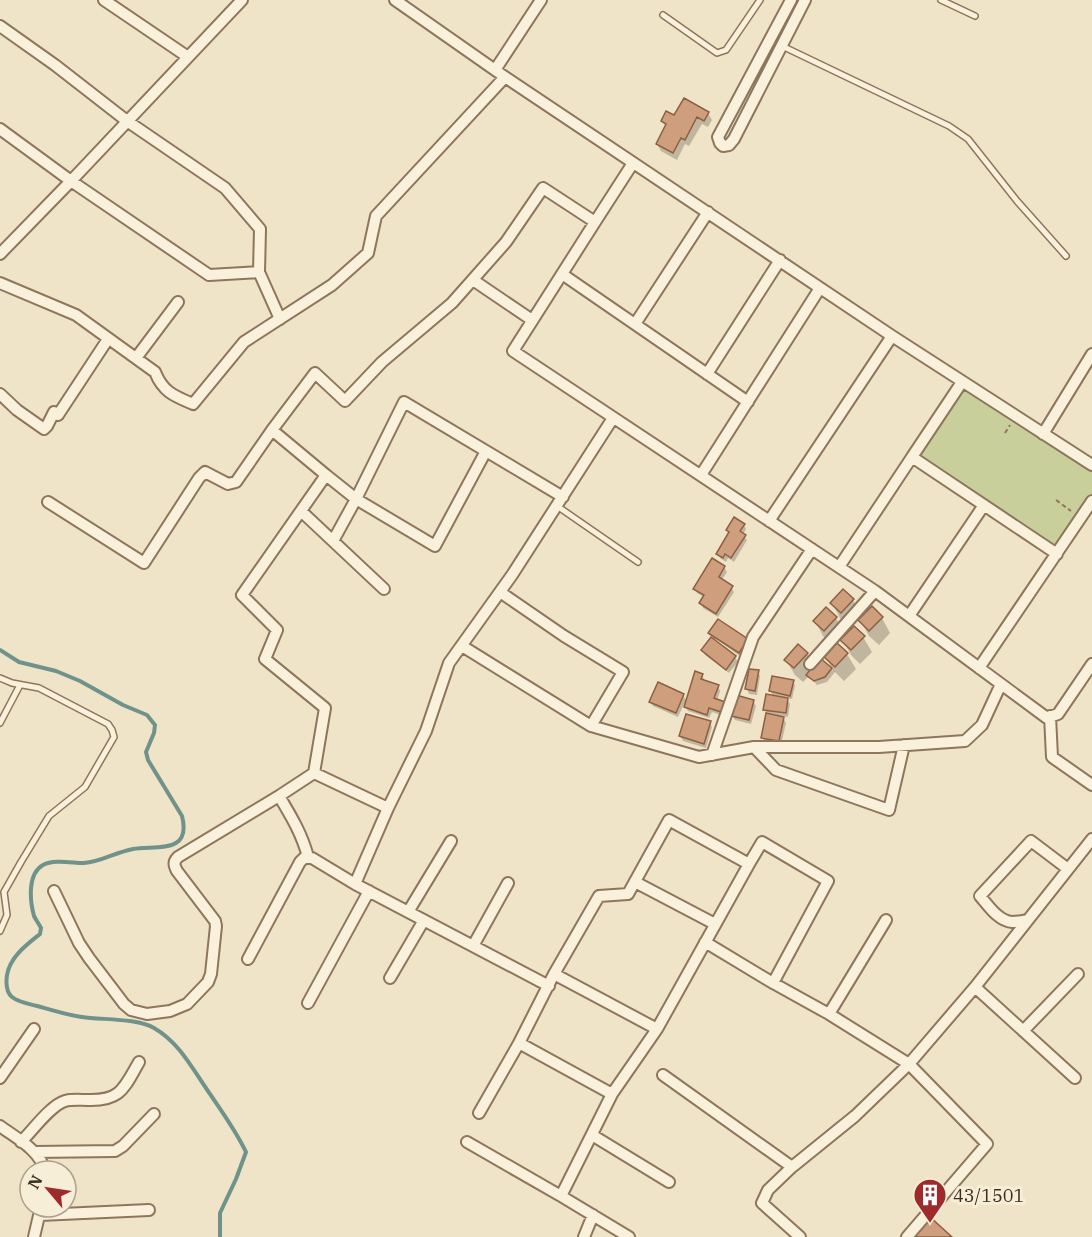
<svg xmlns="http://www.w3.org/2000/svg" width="1092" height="1237" font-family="'IBM Plex Serif',serif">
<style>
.green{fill:#c9cf9b}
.shadow{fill:#0003}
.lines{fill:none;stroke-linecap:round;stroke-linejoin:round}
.stream{stroke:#6f938a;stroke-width:4}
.building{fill:#cf9f7d;stroke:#8d5f41;stroke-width:1.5}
.service-casing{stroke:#8d765c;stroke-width:8}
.minor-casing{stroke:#8d765c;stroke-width:14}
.path{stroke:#8d765c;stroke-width:2;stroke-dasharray:4.5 3;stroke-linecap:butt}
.service{stroke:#faf1dc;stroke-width:5}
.minor{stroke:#faf1dc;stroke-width:10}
.labels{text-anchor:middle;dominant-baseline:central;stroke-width:6;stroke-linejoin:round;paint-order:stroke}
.poi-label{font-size:18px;fill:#3d2e20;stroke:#f7eed8;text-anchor:start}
</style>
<rect width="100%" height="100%" fill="#f0e4c8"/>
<path class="green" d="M964,385L1092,466V499L1057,552L917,455Z"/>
<path class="shadow" d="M708,113L712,120L708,127L702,124L689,146L685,144L677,160L661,151L657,144L666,127L663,121Z
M744,525L746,529L743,535L747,540L734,562L728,558L726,562L720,558L718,554L730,534L728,530Z
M713,560L724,567L727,572L721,581L731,587L734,592L718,617L703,608L701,603L704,597L697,593L695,589Z
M843,591L853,600L863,618H882L890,633L879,645L869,636L859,618L850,627L840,618L832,603Z
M826,609L836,618L846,636L863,637L872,652L860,664L851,655L841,637L835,643L847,654L856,669L844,681L835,672L827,682L817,685L809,676L803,682L795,675L786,660L807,654L813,664L820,660L833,671L826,657L835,647L823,636L815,621Z
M710,633L747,641L741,657L716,639L714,641L735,657L738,662L729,673L705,655L703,650L713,637Z
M758,672L760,676L757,695L749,694L747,689Z
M702,675L704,679V682L718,686L720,691L717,701L724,703L726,708L724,716L712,712L709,718L688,711L684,704L678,717L653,706L651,702L683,695L687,702Z
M793,682L795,686L792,699L786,698L790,704L788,717L782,716L786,723L781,745L765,742L763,737L767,714L765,709L774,697L770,691Z
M753,701L756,706L751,724L735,720L732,715Z
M710,723L712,727L706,748L683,741L680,736Z"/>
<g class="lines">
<path class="stream" d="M0,650L19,662L56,671L80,681L123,705L147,715L155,725L154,733L146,752L148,760L182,816C192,855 155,845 133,849C116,852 101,862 84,863C72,863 54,859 43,865C27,874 30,901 34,916C36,920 39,924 41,928L40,934C26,945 10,957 7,975C6,982 6,992 12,997C18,1002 29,1004 37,1006C52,1010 67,1015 82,1017C101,1020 138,1018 154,1028C180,1043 193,1070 210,1094C223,1113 236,1131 246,1152L236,1179L220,1213V1237"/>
</g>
<path class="building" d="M684,98L709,112L704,121L697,117L685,140L681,138L673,153L656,144L666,124L661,121L666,111L674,115Z
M734,517L745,524L740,531L746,535L731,558L725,554L723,558L716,554L729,532L726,530Z
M712,558L725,566L719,577L733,586L716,614L699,603L704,595L693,589Z
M843,589L854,599L841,613L830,603Z
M872,606L883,617L869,631L858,620Z
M826,607L837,617L824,631L813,621Z
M718,619L748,639L739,653L708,633Z
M854,626L865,636L851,650L840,640Z
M711,637L736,656L726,670L701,650Z
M837,643L848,653L835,667L824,657Z
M798,644L808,653L794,668L784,660Z
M820,658L832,668L825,677L814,681L806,675L810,670L807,668Z
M749,669L759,670L755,691L745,689Z
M695,671L703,674L701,679L719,685L714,698L725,702L721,712L709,708L707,715L684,707Z
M772,676L794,680L790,696L769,691Z
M658,682L684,694L676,713L649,702Z
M766,694L788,698L786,713L763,710Z
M736,695L754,700L749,720L731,716Z
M766,713L784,717L779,741L761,738Z
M686,714L711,721L704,744L679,736Z
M929,1216L952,1237H917L914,1233Z"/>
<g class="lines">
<g class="service-casing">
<path id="service" d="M941,0L975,16
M663,15L717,53L726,50L760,0
M782,46L949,126L968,139L1017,201L1066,256
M557,506L638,562
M0,678L12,683L39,688L108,724L112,730L114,737L85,787L49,816L21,862L4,892L7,915L0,931
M0,723L20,685"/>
</g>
<g class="minor-casing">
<path id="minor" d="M104,0L188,57
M395,0L505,77L892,336L1092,465
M791,0L718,137L720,143L723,146L729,145L734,139L805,0
M0,26L55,65L127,121L225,188L260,229L259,272
M495,70L541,0
M0,129L71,181L242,0
M595,222L513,351L875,591L1047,718L1058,714L1092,664
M0,254L71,181L209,275L259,272L280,319
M562,274L748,402
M473,280L532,320
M0,283L76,315L155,372C163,392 174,396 193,404L244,342L332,285L368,253L376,216L505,77
M635,324L708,212
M136,358L178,302
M707,374L780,260
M962,382L912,457L1057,554
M0,394L17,410L44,429L47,426L54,412L58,415L108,339
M272,430L315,373L345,401L382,362L452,303L506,242L543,188L595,222L633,163
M1043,434L1092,354
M326,475L356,499L404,402L563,497
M701,475L820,288
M48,502L144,563L199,478L205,472L228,484L236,482L272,430L326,475L242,595L277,630L265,659L325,708L314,773L279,796L178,857C173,862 174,865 177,871L215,921L216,926L211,974L208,982L187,1004L170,1011L147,1014L131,1010L124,1004L89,958L79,943L54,891
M301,511L384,589
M769,521L892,336
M333,541L356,499L435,546L486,451
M839,567L912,457
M500,592L564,636L623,672L591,726
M909,616L984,505
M462,646L591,726L699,757L754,747L776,770L889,810L904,745
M810,664L875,591
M979,668L1092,501
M1050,716L1052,757L1092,785
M754,747H879L965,741L982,725L1001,684
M712,755L753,637L812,549
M314,773L388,808
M279,796C291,816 302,834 308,857
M635,882L715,924
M355,884L388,808L426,731L449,663L512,575L613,418
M408,912L451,841
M1027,920C1023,921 1017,922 1012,922C998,921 988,905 980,896L1031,841L1068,869
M705,942L773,983L829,1014L909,1064L987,1144L907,1237
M473,946L508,883
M248,959L300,862L304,858H312L355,884L549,986
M554,974L599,896L628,894L669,820L749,864
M390,978L424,920
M975,987L1075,1078
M308,1003L369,891
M829,1014L886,920
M657,1029L749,864L762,842L828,881L773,983
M1023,1031L1078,974
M519,1043L612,1094
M663,1075L792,1167
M0,1078L34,1029
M479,1113L519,1043L554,974L657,1029L612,1094L561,1196
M0,1126C16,1138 40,1150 45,1171
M592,1135L669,1182
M21,1142C32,1131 51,1105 65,1101C72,1099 80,1100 88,1100C121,1101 124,1088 139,1062
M467,1142L561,1196L629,1237
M34,1152L115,1151L123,1146L154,1114
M40,1215L149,1210
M34,1237L41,1207
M584,1237L593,1215
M800,1237L762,1203L768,1190L792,1167L855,1116L909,1064L975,987L1092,839"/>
</g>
<path class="path" d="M1005,433L1010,425
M1056,500L1071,511"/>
<use href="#service" class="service"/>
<use href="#minor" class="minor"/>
</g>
<defs>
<g id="building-pin" transform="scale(1.725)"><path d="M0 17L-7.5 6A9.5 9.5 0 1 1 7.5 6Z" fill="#9e2a2b" stroke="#f7eed8"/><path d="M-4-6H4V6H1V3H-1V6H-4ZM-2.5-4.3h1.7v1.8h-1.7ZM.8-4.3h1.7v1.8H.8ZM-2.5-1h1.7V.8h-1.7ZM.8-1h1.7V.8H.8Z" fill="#fff"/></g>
</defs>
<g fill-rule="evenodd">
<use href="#building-pin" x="930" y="1195"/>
</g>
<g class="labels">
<g class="poi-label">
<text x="953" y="1195">43/1501</text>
</g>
</g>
<g transform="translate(48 1189) rotate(299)"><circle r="28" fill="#f7eed8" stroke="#ada18e" stroke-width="1.5"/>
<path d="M0-4.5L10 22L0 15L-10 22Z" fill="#9e2a2b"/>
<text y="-9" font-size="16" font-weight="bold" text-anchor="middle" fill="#3d2e20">N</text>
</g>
</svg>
